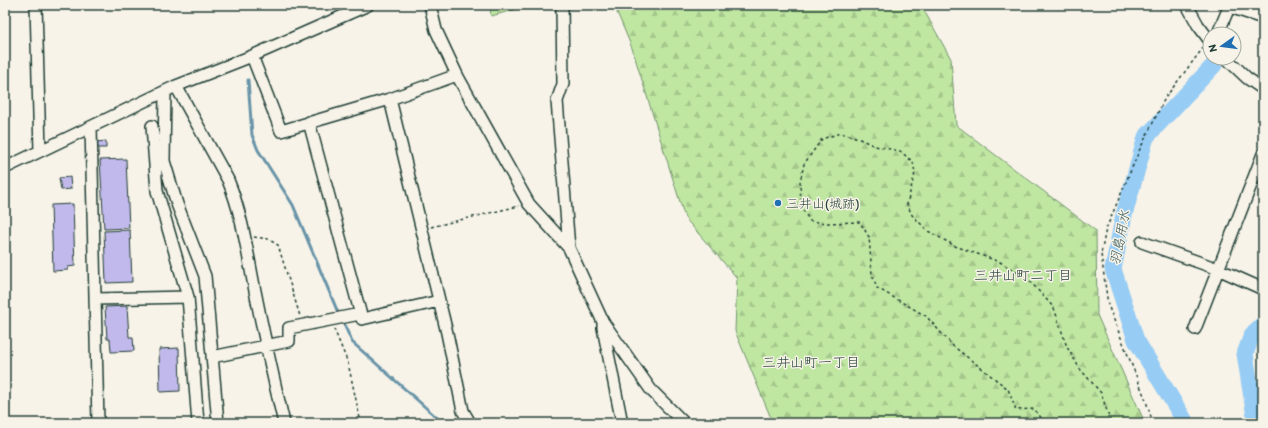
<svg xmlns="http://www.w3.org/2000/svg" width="1268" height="428" font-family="Itim,'Klee One',sans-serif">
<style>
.forest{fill:url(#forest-firs);stroke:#70926b}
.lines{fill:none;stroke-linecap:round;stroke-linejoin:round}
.stream{stroke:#6793a8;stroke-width:3}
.river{stroke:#97ccf5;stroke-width:17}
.building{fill:#c1b9eb;stroke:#1f3d34}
.minor-casing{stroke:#1f3d34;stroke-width:14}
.path{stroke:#1f3d34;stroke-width:1.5;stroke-dasharray:3 3;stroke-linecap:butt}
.minor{stroke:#f7f3e8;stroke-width:11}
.poi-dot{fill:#1f6fb2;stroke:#f7f3e8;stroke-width:1.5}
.labels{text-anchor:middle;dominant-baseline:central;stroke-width:3;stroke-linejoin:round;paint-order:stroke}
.poi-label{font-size:13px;fill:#1f3d34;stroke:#f7f3e8;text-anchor:start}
.water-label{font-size:14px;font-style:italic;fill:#375a5b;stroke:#f7f3e8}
.neighbourhood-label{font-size:14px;fill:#1f3d34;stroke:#f7f3e8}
</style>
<defs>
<pattern id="forest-firs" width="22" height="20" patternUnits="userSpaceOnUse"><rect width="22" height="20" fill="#c0e7a2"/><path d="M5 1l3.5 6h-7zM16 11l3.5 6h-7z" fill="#a5c78c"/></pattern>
</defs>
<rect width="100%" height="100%" fill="#f7f3e8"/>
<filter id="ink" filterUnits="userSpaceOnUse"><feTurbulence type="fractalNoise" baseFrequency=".025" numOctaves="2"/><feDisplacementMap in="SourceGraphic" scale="8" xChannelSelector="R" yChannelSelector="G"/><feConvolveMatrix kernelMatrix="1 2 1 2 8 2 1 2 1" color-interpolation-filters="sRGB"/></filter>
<g filter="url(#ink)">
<path class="forest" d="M490,5H533L491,16Z
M614,5H921L951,59L956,125L1096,231L1097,315L1145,423H773L735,331L737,278L685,218L632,48Z"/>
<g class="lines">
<path class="stream" d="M248,80L252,135L258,150L293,205L339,315
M342,320L352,342L443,423"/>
<path class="river" d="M1186,423L1136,340L1113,269L1124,215L1146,137L1214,65
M1256,423L1245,354L1252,335L1263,324"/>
</g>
<path class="building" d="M106,141V148H98L97,142Z
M126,159L129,228L104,229L100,160Z
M70,177L71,189L61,190L59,178Z
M73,204L75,266L68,267V270L53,271L51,205Z
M130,230L132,282L106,283L104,231Z
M127,306L129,337H133L134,351L111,352L110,339H107L105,307Z
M179,348L180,391L160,392L159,349Z"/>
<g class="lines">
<g class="minor-casing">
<path id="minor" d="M36,5L40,151
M430,5L436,30L458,77L529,204L569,248L603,322L651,390L684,423
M562,5L563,84L557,101L569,248
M1187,5L1198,25L1210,41
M1230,7L1263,18
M1219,31L1230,5
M252,56L281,131L390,99L457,75
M1226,58L1247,78L1263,89
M176,86L228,180C242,214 247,250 254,286C263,332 273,377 284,423
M165,91L164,161L177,204L205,276L218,423
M390,99L447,333L463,411L470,423
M309,122L362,319L439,301
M152,126L157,191L188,297L198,423
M91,127L98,423
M5,168L176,86L252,56L368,5
M1142,242L1218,269L1263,289
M95,299L188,297
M603,322V328L622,423
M1195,329L1263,154
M212,357L289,341V328L360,314"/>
</g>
<path class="path" d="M431,227L519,206
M254,237L268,239L278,245L300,316
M334,329L348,363L361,423
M1044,423L1043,420L1034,409L1016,410L1008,389L953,346L926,316L877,288L872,274L869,237L860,222L827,223L810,221L801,207L800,182L804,164L822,139L840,133L853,136L875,146L900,151L913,162L915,173L907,204L912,215L928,231L955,246L1000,262L1028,279L1054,308L1067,347L1080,369L1101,393L1111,423
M1153,423L1145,398L1108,305L1101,254L1106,229L1140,149L1165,98L1203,48"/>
<use href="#minor" class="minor"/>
</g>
</g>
<circle class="poi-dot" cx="778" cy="203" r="4"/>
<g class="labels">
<g class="poi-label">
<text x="786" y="203">三井山(城跡)</text>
</g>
<g class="water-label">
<text transform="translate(1120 238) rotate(-79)">羽島用水</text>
</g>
<g class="neighbourhood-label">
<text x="1023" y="275">三井山町二丁目</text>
<text x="811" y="362">三井山町一丁目</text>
</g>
</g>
<rect width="1268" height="428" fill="none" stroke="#f7f3e8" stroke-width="20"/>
<rect x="10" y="10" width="1248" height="408" fill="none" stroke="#1f3d34" stroke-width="1.5" filter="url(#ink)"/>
<g transform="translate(1222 46) rotate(256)"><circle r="19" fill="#f7f3e8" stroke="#a1aaa0"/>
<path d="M0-3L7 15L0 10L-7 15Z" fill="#1f6fb2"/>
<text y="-6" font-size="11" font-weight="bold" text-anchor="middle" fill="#1f3d34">N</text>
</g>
</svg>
